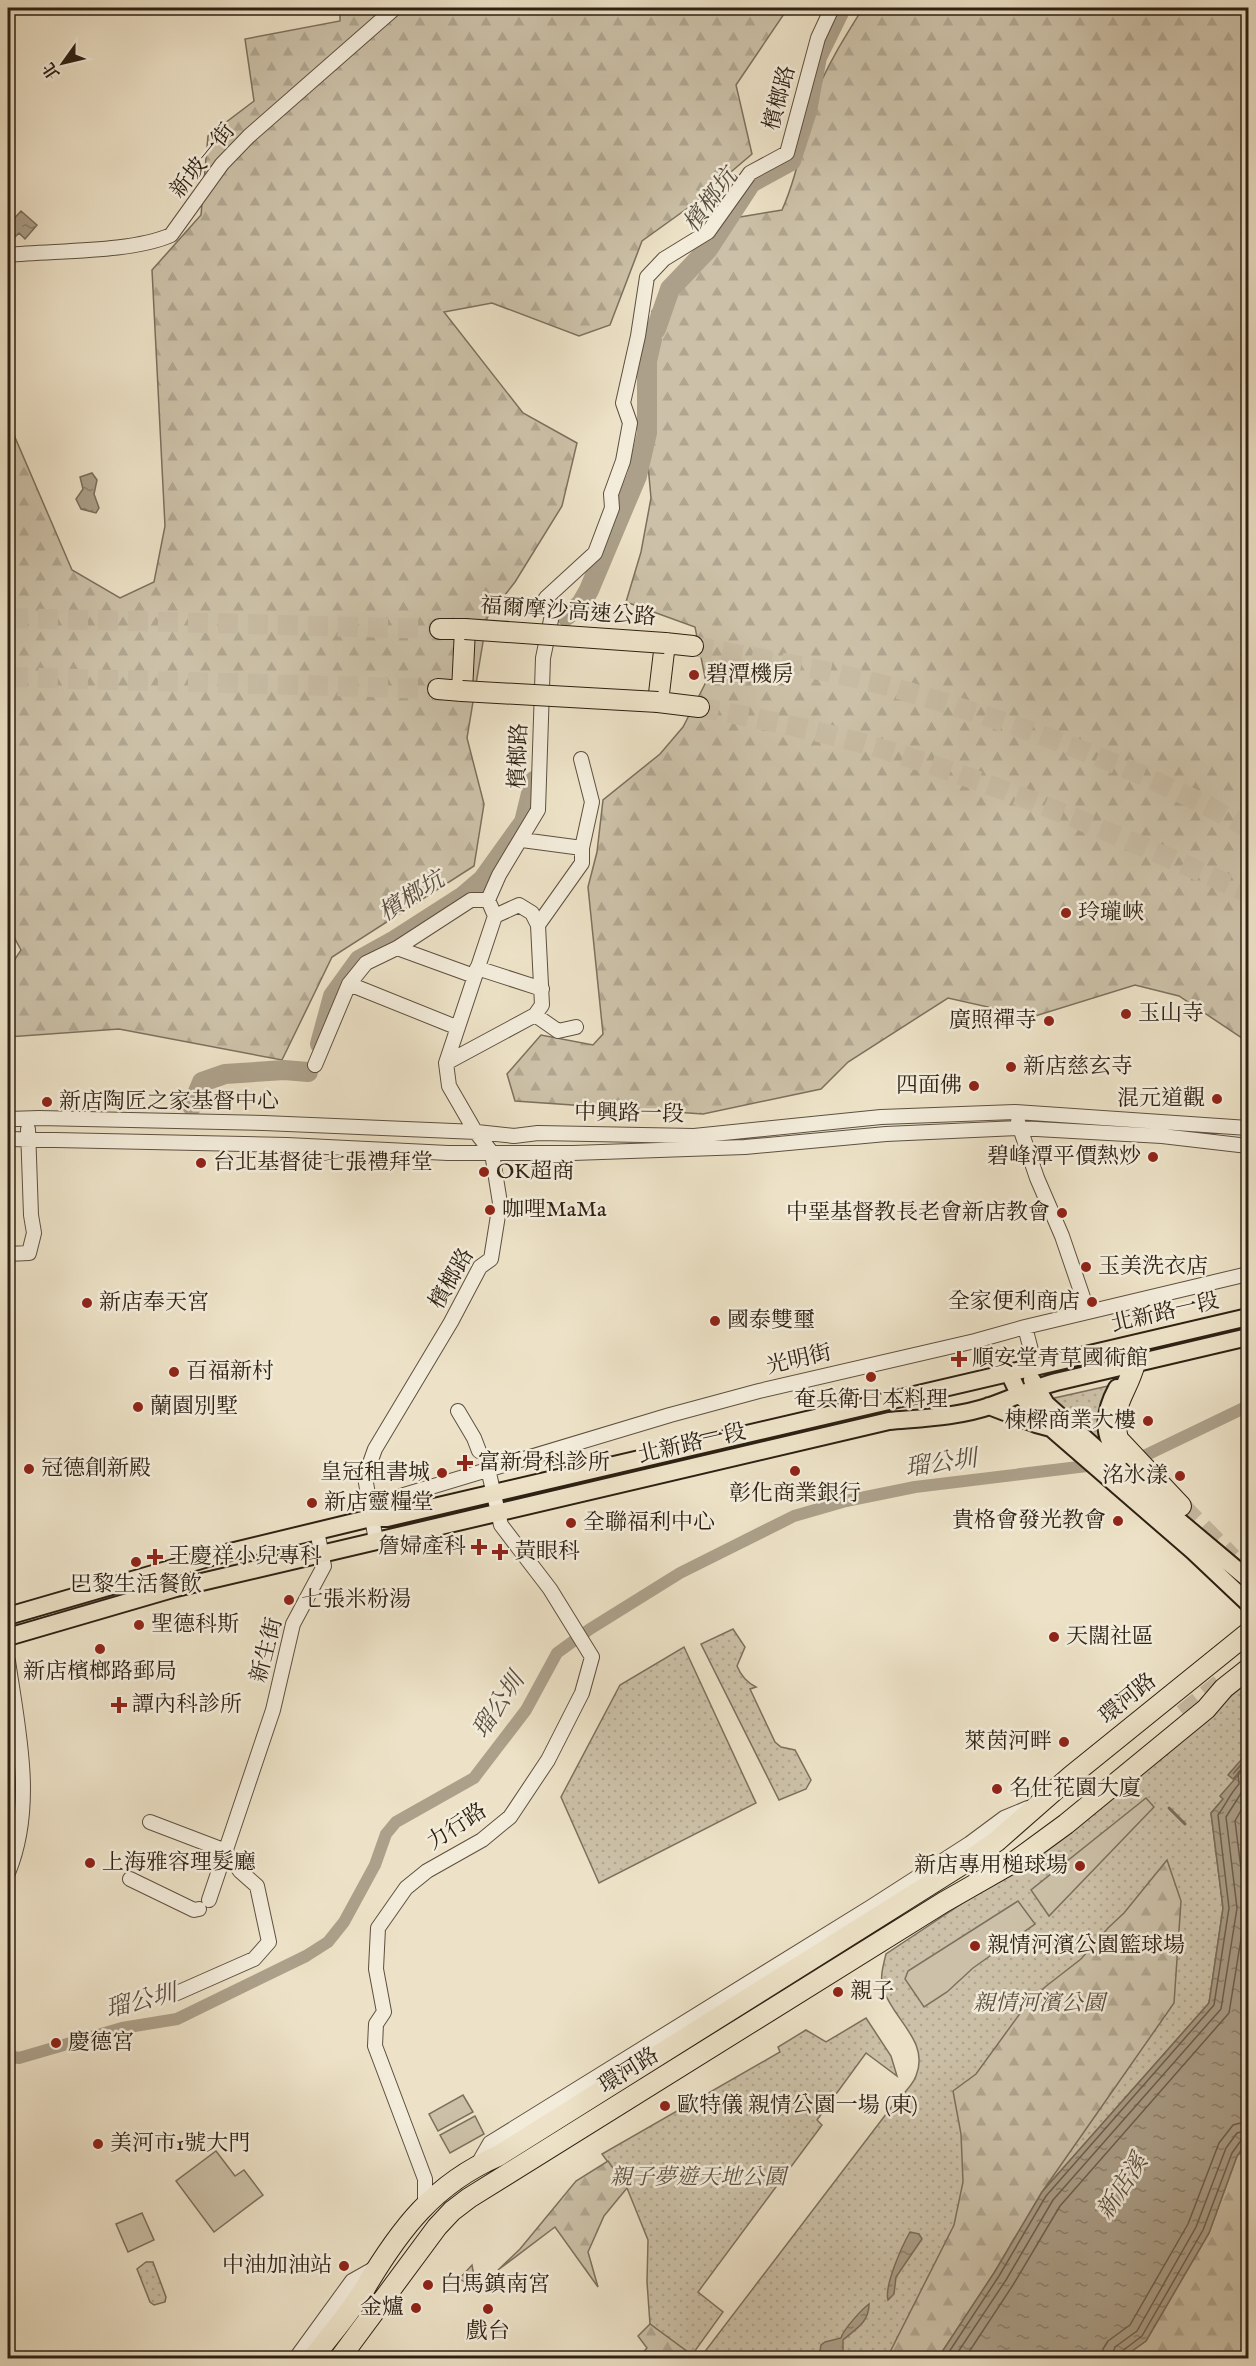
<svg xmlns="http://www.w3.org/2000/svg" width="1256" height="2366" font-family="'IM FELL English','Noto Serif TC',serif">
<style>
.grass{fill:url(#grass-dots);stroke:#7c705e;stroke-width:1.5}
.forest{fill:url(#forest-firs);stroke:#7c705e;stroke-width:1.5}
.garden{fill:#ccc1a8;stroke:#7c705e;stroke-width:1.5}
.water{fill:url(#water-ripples);stroke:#796d5a;stroke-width:1.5}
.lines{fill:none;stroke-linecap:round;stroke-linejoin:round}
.shore{stroke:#6c604e;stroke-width:1.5}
.stream{stroke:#796d5a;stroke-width:3}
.canal{stroke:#aca08a;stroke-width:12}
.river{stroke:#aca08a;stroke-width:20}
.highway-tunnel{stroke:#c7bba3;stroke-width:20;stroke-dasharray:20 10;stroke-linecap:butt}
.minor-casing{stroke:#5d5040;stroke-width:16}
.major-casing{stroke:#2d2013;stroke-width:20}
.highway-casing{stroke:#2d2013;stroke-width:22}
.minor{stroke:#f3ecdb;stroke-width:14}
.major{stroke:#ede2c7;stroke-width:16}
.highway{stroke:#ede2c7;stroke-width:20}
.highway-bridge-casing{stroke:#2d2013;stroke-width:22;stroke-linecap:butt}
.highway-bridge{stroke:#ede2c7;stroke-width:20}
.poi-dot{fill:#8f2418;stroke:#f3ecdb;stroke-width:2}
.labels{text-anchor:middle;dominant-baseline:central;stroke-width:5;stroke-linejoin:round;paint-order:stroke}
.street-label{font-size:22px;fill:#2d2013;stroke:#f3ecdb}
.poi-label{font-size:22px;fill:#2d2013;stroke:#f3ecdb;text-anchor:start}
.park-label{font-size:22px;font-style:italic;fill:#5d5040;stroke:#f3ecdb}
.water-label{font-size:24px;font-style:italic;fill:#594d3d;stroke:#f3ecdb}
</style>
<defs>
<pattern id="grass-dots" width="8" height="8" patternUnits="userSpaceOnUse" patternTransform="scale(1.5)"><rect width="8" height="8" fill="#ccc1a8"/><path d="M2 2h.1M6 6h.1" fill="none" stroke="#b0a690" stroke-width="1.8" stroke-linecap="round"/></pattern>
<pattern id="forest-firs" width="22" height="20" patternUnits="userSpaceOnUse" patternTransform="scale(1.5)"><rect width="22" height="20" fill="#ccc1a8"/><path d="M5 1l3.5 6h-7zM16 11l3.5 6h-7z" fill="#b0a690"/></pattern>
<pattern id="water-ripples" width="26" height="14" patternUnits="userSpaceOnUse" patternTransform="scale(1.5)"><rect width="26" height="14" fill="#aca08a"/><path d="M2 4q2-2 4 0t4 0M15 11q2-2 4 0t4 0" fill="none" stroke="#8c8270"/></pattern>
</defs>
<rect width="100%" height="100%" fill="#ede2c7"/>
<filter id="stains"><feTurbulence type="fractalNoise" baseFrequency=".00333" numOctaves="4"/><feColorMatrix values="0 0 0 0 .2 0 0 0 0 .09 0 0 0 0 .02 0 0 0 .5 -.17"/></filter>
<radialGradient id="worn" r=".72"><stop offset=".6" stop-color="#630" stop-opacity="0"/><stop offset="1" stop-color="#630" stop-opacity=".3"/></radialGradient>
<path class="grass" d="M1117,1384L1105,1445L1050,1399Z
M733,1629L745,1647L737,1666C741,1676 746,1682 756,1687L750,1689L775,1742L781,1747L795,1750L811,1780L806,1789L779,1800L701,1644Z
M684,1647L756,1803L599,1883L561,1797L620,1685Z
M1248,1682V1770L1211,1813L1223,1908L1209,2003L1042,2192L938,2358H700L893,2105C901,2096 912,2087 916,2076C930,2042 894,2020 884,1991C879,1979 883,1966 886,1954L996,1881L1071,1827Z
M866,2018L891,2056L897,2076L866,2053L817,2120L822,2125L698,2292L723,2312L692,2355L650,2324L647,2282L648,2240L627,2188L602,2154L780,2052L778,2047L806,2030L826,2042Z
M146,2262H153L166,2297L165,2302L154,2305L150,2302L137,2269Z"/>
<path class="forest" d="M340,8H788L736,85L752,154L692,205L642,241L610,325L579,336L492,303L444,312L523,413L577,443L562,506L515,582L487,618L467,738L484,804L474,866L332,957L282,1060L119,1029L8,1037V970L21,950L8,926V332L11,428L72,570L120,598L154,582L165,526L152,270L201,215L208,136L254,101L245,39L340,21Z
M863,8H1248V1042L1179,996L1135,985L1032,1017L948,998L848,1062L821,1089L703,1114L515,1101L507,1074L541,1035L593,1045L603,1034L588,887L597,852L603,800L660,754L683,727L706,682L695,627L626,602L641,552L651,498L645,432L652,311L734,218L782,210C798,174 803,136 815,98C823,71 848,32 863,8Z
M1167,1860L1181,1901L1174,2003L1042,2192L994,2273L938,2358H887L954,2225L963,2182L961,2134L953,2091L976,2074L1024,2008L1045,1987L1081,1959L1108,1928L1124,1913Z
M1248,2145V2358H1122L1146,2341L1209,2233L1237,2156Z
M608,2161L627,2188L604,2216L588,2252L598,2287L555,2227L498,2270L520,2249L576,2181Z
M650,2324L692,2355L689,2358H638L647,2348L638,2336Z"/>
<path class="garden" d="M1146,1798L1154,1807L1049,1916L1031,1890Z
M1018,1901L1035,1924L973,1968L947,1992L924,2007L905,1979L908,1971Z
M463,2095L473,2112L438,2131L429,2114Z
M475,2116L484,2134L450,2153L440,2135Z
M216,2151L235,2176L244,2170L263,2195L214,2232L176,2181Z
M142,2213L154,2240L128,2252L116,2224Z
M472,2265L474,2276L465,2282L459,2279Z"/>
<path class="water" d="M21,211L37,225L25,239L19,233L15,237L10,232L14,228L9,224Z
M92,473L97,480L94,494L99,508L96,513L81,509L76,499L83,489L80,477Z
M1248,1752V1756L1233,1774L1248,1758V1762L1233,1779L1228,1775Z
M1248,1764V2140L1237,2156L1209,2233L1146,2341L1122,2358H938L994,2273L1042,2192L1209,2003L1223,1908L1211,1813L1223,1799L1220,1796Z
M910,2232L919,2234L922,2239L896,2277L894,2294L888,2300C884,2286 902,2246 910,2232Z
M869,2304C869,2322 857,2328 843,2340V2353L840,2358H829L820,2351L821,2345L825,2342L841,2338C843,2330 862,2309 869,2304Z"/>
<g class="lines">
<path class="shore" d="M945,2358L999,2276L1046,2196L1214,2005L1229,1908L1218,1815C1226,1804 1230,1794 1239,1784L1238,1773L1248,1761
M954,2358L1006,2280L1053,2200L1221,2009L1237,1908L1226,1817L1245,1787L1248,1772
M965,2358L1013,2285L1060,2206L1229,2013L1246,1908L1235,1821L1248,1798
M1102,2358L1103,2349L1108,2341L1130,2325L1188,2224L1219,2143L1233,2125L1248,2121
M1111,2358L1115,2347L1137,2331L1196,2227L1226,2148L1237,2133L1248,2130
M1119,2358L1121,2352L1142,2336L1203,2230L1232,2153L1242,2139L1248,2137"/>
<path class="stream" d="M1169,1808L1185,1824"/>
<path class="canal" d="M1142,1457L1248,1406
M8,2056L19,2058L122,2028L177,2019L306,1956L328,1942L344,1922L375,1865L386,1834L396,1822L474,1778L526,1710L557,1653L590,1629L680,1573L794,1516L846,1501L915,1487L1087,1466"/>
<path class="river" d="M656,329L670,289L708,249L751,183L791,161L807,111L817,57L841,8
M566,616L581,604L589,590L637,476L647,433V361L652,339
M320,1044L333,996L359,960L395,940L462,897L483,879L524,822L534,781
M192,1106L202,1082L225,1074L284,1070L308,1072"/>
<path class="highway-tunnel" d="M8,618L440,629
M693,646C761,659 831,670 898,689C1016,723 1142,768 1248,828
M8,677L438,689
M699,707C766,720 833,733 898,754C1018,791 1134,842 1248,893
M1181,1506L1232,1558
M1183,1714L1220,1684"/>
<g class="minor-casing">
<path id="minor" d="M8,255C54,250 130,253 171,235L222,164L249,136L395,8
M522,840L582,848L592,802L581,759
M495,916L519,905L532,913L538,925
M397,948L474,976
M477,968L542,989
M349,984L456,1027
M535,1015L558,1031L576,1027
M446,1063L535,1015L542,1005L538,925L582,863V848
M315,1065L349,984L366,963L397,948L471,900H488
M8,1119L39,1118L264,1123L477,1132L514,1136L538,1133L694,1136L881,1117L1015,1112L1248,1128
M1018,1122L1037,1178L1062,1236L1088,1312
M8,1139L287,1145L448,1153H573L745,1147L886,1134L1019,1128L1162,1136L1248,1146
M8,1254L29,1253L34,1233L31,1215L28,1129
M1025,1327L1032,1354L1028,1368
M458,1411L474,1438L479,1451
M371,1518L384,1501L670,1415L759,1391L975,1341L1025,1327L1248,1274
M376,1541L365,1477L375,1449L451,1322L480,1267L491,1259L500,1203L492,1153L475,1131L449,1086L446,1063L495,916L488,900L499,875L538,810L543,658L552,615L546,598L595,553L612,508L611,494L623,461L630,423L623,403L638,336L647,277L664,259L708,232L750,173L787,153L818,38L832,8
M8,1661C18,1729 36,1806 8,1873
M150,1822L226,1851L240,1871L257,1886L269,1942L254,1959L177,1993
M130,1879L194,1910L199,1909
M209,1900L273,1710L293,1624L324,1566L317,1531
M478,2164L490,2143L871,1907L969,1844L1004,1818L1028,1808
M425,2203V2179L375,2046L376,2024L384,2012L376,1969L378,1928L406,1888L427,1871L482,1840L510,1817L548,1760L582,1693L592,1657L550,1589L501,1525L488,1469
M296,2358L352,2281L375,2268"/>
</g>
<g class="major-casing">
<path id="major" d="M1009,1373L1019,1394L1043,1417L1051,1428L1193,1551L1248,1603
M1032,1380L1046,1404L1154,1500L1248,1579
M1117,1388C1104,1412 1100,1436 1121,1457
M989,1406L1036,1424L1051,1428
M8,1616L222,1554L371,1518H387L1248,1317
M8,1637L176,1588L889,1421C922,1418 958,1417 990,1406C1013,1398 1033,1388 1056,1382L1248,1337"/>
</g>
<g class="highway-casing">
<path id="highway" d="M693,646L665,643L658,702L699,707
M438,689L462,691L465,629H440
M1135,1363C1127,1394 1109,1405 1118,1439L1181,1506
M313,2358C330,2335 350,2313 365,2288C400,2229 434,2184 498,2156L974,1857L997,1841L1071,1776L1248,1633
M340,2358L437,2227L452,2211L469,2198L944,1902L1014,1862L1066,1824L1206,1709L1224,1688L1248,1669"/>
</g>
<use href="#minor" class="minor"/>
<use href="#major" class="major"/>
<use href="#highway" class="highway"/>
<g class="highway-bridge-casing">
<path id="highway-bridge" d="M465,629L665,643
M462,691L658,702"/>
</g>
<use href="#highway-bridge" class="highway-bridge"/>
</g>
<g class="poi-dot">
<circle cx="694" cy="675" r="6"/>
<circle cx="1066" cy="913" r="6"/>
<circle cx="1126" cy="1014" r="6"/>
<circle cx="1049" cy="1021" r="6"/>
<circle cx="1011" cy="1067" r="6"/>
<circle cx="974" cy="1086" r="6"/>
<circle cx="1217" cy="1099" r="6"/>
<circle cx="47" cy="1102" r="6"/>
<circle cx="1153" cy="1157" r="6"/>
<circle cx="201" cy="1163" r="6"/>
<circle cx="484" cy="1172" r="6"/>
<circle cx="490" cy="1210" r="6"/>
<circle cx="1062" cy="1213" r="6"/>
<circle cx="1086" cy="1267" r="6"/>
<circle cx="1092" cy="1302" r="6"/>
<circle cx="87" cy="1303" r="6"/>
<circle cx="715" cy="1321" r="6"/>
<path d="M956 1350h6v6h6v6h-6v6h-6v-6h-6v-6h6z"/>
<circle cx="174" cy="1372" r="6"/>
<circle cx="871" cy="1377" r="6"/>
<circle cx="138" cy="1407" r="6"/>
<circle cx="1148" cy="1421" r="6"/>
<path d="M462 1454h6v6h6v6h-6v6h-6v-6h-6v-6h6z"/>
<circle cx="29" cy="1469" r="6"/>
<circle cx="795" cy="1471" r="6"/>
<circle cx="442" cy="1473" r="6"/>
<circle cx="1180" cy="1476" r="6"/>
<circle cx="312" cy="1503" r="6"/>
<circle cx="1118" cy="1521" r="6"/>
<circle cx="571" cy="1523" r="6"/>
<path d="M476 1538h6v6h6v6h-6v6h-6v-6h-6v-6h6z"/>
<path d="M497 1543h6v6h6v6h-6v6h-6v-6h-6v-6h6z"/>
<path d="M152 1548h6v6h6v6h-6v6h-6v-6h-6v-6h6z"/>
<circle cx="136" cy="1562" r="6"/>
<circle cx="289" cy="1600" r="6"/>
<circle cx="139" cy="1625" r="6"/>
<circle cx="1054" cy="1637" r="6"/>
<circle cx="100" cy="1649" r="6"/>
<path d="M116 1696h6v6h6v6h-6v6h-6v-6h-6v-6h6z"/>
<circle cx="1064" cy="1742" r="6"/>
<circle cx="997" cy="1789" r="6"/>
<circle cx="90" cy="1863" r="6"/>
<circle cx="1080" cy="1866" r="6"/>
<circle cx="975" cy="1946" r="6"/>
<circle cx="838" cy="1992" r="6"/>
<circle cx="56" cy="2043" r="6"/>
<circle cx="665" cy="2106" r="6"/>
<circle cx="98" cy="2144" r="6"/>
<circle cx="344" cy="2266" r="6"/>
<circle cx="428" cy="2285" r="6"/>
<circle cx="416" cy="2308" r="6"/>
<circle cx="488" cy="2309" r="6"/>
</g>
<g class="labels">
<g class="street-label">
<text transform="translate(780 98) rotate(-75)">檳榔路</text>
<text transform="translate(203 161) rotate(-51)">新坡一街</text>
<text transform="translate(568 612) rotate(4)">福爾摩沙高速公路</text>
<text transform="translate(519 756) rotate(-88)">檳榔路</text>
<text transform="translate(629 1114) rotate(1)">中興路一段</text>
<text transform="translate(452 1279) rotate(-60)">檳榔路</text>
<text transform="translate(1165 1313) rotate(-13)">北新路一段</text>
<text transform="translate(799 1360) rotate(-13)">光明街</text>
<text transform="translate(692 1444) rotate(-13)">北新路一段</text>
<text transform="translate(267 1650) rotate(-75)">新生街</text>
<text transform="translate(1128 1699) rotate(-39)">環河路</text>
<text transform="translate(457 1827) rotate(-33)">力行路</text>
<text transform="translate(629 2071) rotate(-32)">環河路</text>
</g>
<g class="poi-label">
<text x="706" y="675">碧潭機房</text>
<text x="1078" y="913">玲瓏峽</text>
<text x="1138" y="1014">玉山寺</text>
<text x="1037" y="1021" text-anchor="end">廣照禪寺</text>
<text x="1023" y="1067">新店慈玄寺</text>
<text x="962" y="1086" text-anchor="end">四面佛</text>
<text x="1205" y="1099" text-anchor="end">混元道觀</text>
<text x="59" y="1102">新店陶匠之家基督中心</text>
<text x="1141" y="1157" text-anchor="end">碧峰潭平價熱炒</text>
<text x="213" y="1163">台北基督徒七張禮拜堂</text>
<text x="496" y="1172">OK超商</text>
<text x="502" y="1210">咖哩MaMa</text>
<text x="1050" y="1213" text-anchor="end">中堊基督教長老會新店教會</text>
<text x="1098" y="1267">玉美洗衣店</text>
<text x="1080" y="1302" text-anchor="end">全家便利商店</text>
<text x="99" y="1303">新店奉天宮</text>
<text x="727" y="1321">國泰雙璽</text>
<text x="972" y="1359">順安堂青草國術館</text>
<text x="186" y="1372">百福新村</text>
<text x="871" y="1400" text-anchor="middle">奄兵衛日本料理</text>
<text x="150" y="1407">蘭園別墅</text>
<text x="1136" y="1421" text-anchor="end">棟樑商業大樓</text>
<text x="478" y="1463">富新骨科診所</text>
<text x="41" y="1469">冠德創新殿</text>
<text x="430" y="1473" text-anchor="end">皇冠租書城</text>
<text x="1168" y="1476" text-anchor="end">洺水漾</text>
<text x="795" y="1494" text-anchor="middle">彰化商業銀行</text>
<text x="324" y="1503">新店靈糧堂</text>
<text x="1106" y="1521" text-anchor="end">貴格會發光教會</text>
<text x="583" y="1523">全聯福利中心</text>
<text x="466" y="1547" text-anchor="end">詹婦產科</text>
<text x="514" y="1552">黃眼科</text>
<text x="168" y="1557">王慶祥小兒專科</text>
<text x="136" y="1585" text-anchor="middle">巴黎生活餐飲</text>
<text x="301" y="1600">七張米粉湯</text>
<text x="151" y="1625">聖德科斯</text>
<text x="1066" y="1637">天闊社區</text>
<text x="100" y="1672" text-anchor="middle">新店檳榔路郵局</text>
<text x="132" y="1705">譚內科診所</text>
<text x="1052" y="1742" text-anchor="end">萊茵河畔</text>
<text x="1009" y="1789">名仕花園大廈</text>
<text x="102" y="1863">上海雅容理髮廳</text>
<text x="1068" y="1866" text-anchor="end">新店專用槌球場</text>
<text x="987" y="1946">親情河濱公園籃球場</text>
<text x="850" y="1992">親子</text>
<text x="68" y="2043">慶德宮</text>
<text x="677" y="2106">歐特儀 親情公園一場 (東)</text>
<text x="110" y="2144">美河市1號大門</text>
<text x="332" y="2266" text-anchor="end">中油加油站</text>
<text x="440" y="2285">白馬鎮南宮</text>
<text x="404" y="2308" text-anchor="end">金爐</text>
<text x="488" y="2332" text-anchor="middle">戲台</text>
</g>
<g class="park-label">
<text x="1039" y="2004">親情河濱公園</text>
<text x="698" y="2178">親子夢遊天地公園</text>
</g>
<g class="water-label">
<text transform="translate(711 201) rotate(-53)">檳榔坑</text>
<text transform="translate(412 897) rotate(-32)">檳榔坑</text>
<text transform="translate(941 1464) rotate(-8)">瑠公圳</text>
<text transform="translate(499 1706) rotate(-56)">瑠公圳</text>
<text transform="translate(141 2002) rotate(-14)">瑠公圳</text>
<text transform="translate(1123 2187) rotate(-57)">新店溪</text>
</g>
</g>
<rect width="1256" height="2366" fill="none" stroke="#ede2c7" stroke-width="30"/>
<rect x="9" y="9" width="1238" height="2348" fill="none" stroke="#2d2013" stroke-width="3"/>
<rect x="15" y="15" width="1226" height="2336" fill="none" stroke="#2d2013" stroke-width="1.5"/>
<g transform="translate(63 63) rotate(236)" stroke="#f3ecdb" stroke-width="4.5" paint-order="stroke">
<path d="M0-4.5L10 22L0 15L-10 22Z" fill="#2d2013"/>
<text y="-9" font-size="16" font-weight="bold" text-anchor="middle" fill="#2d2013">北</text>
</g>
<rect width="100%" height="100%" filter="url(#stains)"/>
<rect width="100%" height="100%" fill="url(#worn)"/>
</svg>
